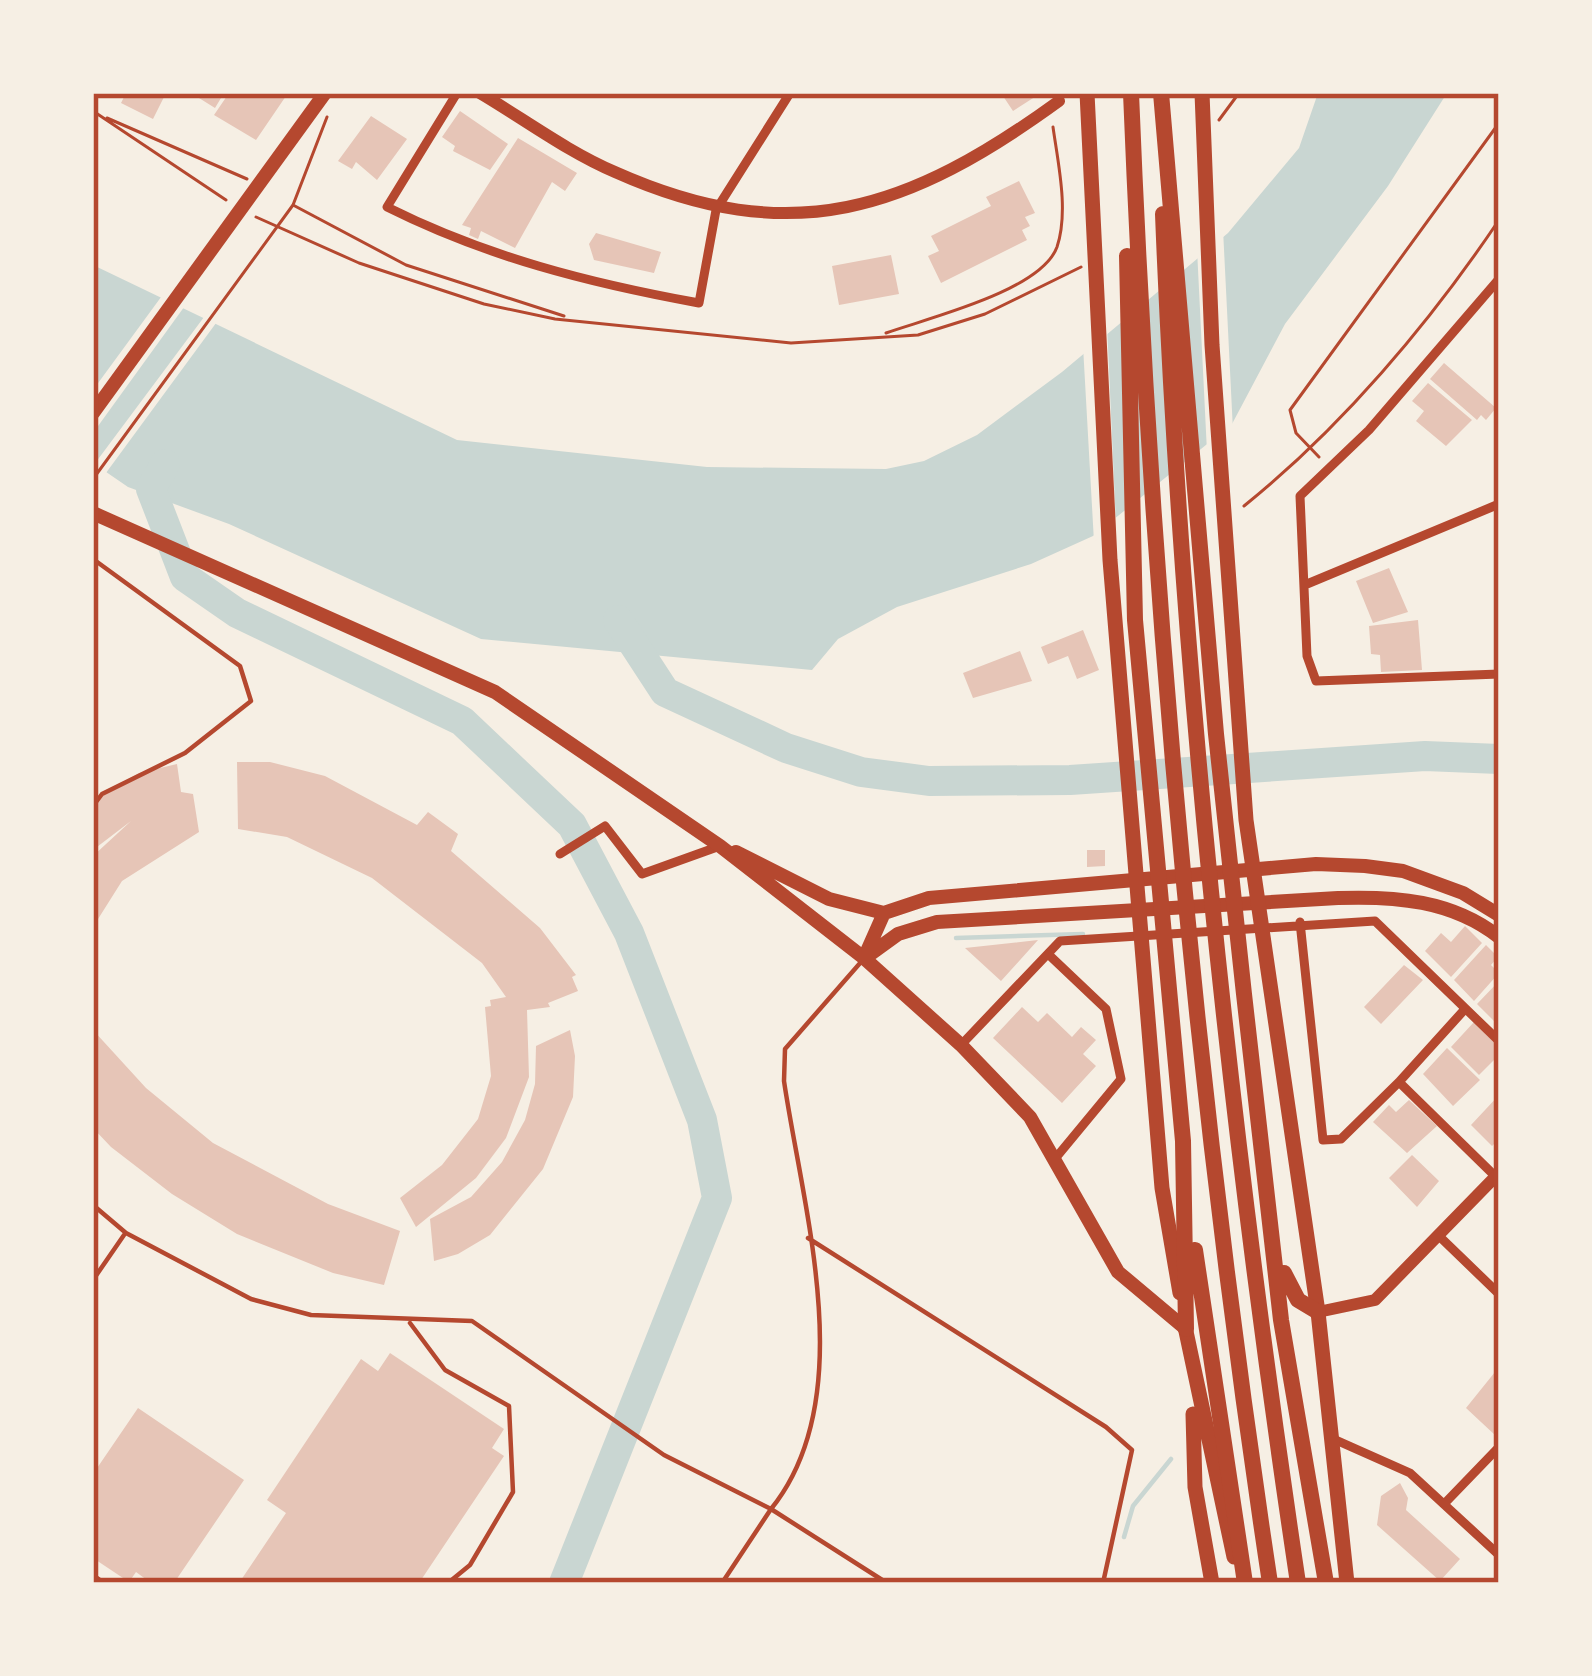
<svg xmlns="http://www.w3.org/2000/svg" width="1592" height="1676" font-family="'PT Serif',serif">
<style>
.water{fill:#c9d6d2}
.pier{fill:#f6efe4}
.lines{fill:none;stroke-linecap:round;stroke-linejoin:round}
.stream{stroke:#c9d6d2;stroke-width:4.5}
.river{stroke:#c9d6d2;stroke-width:30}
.building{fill:#e6c5b7}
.path{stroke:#b5482f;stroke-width:3}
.service{stroke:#b5482f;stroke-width:4.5}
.minor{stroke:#b5482f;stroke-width:9}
.tertiary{stroke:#b5482f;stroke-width:12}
.secondary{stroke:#b5482f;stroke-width:14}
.trunk{stroke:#b5482f;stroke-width:15}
.motorway{stroke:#b5482f;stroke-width:16}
.neatline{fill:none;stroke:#b5482f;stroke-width:4.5}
</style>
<rect width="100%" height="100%" fill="#f6efe4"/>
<path class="water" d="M1318,93H1447L1388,186L1285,324L1232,424L1093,536L1031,564L897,607L838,639L812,670L481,639L229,524L128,487L93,463V265L457,440L707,467L886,469L924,461L977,435L1062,372L1228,233L1299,148Z"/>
<path class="pier" d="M1223,229L1233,431L1207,452L1197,249Z
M164,293L187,303L93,433V390Z
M207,313L219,319L103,477L93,466Z
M1107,325L1116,525L1094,542L1083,346Z"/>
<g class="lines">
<path class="stream" d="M956,938L1083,934
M1124,1537L1133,1506L1171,1459"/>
<path class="river" d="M165,464L151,489L185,577L237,613L462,721L572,825L629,933L702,1120L717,1198L564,1583
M618,620L665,692L786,748L861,772L929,781L1070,780L1425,756L1499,759"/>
</g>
<path class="building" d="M126,93H166L153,119L121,103Z
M191,93H224L215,108Z
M229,93H281L286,96L256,140L214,115Z
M1001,93H1041L1013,111Z
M460,111L508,144L490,170L453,151L455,146L442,137Z
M371,116L407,139L377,180L356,162L352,169L338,161Z
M518,138L577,173L565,191L552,182L515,248L481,231L478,239L469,235L471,228L462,225Z
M1019,181L1035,213L1025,217L1030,226L1022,230L1027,240L941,283L928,256L939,251L931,236L991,206L986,197Z
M596,233L661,252L654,273L594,260L589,244Z
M891,255L899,294L839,305L832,266Z
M1444,363L1496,408L1486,420L1481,415L1477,420L1430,379Z
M1428,383L1472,420L1446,446L1416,421L1424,411L1412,401Z
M1389,568L1408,612L1373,623L1356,581Z
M1418,620L1422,670L1381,672L1380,655L1371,654L1369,626Z
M1083,630L1099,670L1077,679L1068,656L1048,664L1041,647Z
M1020,651L1032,681L973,698L963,673Z
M237,762H270L325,776L417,825L428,812L458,834L451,851L540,928L576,975L572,977L578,991L548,1003L550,1007L527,1010L529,1077L506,1138L476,1178L416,1227L400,1198L442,1165L478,1119L491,1076L485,1007L491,1006L490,1000L506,997L482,963L372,878L287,837L238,829Z
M177,764L181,792L193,794L199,832L122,881L93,927V856L131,821L93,850V799L139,773Z
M1087,850H1105V866L1087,867Z
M1465,926L1482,943L1451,977L1425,951L1441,933L1451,942Z
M1038,940L1001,981L965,948Z
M1486,945L1498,957L1491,965L1499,973L1474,1001L1454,980Z
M1404,965L1423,980L1381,1024L1364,1007Z
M1499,981V1026L1477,1004Z
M1022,1007L1038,1022L1047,1013L1072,1037L1081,1027L1096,1040L1083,1054L1096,1066L1062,1103L993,1038Z
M1474,1022L1499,1046V1055L1479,1075L1451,1047Z
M93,1030L146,1088L213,1143L328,1204L400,1231L384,1285L333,1273L237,1234L172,1194L111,1147L93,1128Z
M570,1030L575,1056L573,1097L543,1169L490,1235L458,1254L434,1261L430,1219L471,1197L502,1162L525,1120L535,1084L536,1046Z
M1447,1048L1480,1080L1453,1106L1423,1074Z
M1499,1095V1139L1492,1146L1471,1125Z
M1409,1100L1437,1126L1407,1153L1373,1122L1389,1105L1396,1112Z
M1412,1155L1439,1181L1417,1207L1389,1178Z
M390,1353L504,1429L492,1448L504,1456L419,1583H239L286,1513L267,1500L361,1359L378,1371Z
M1499,1367V1432L1496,1436L1466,1408Z
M138,1408L244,1480L174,1583H151L136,1572L129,1582L93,1558V1474Z
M1400,1483L1408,1498L1406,1510L1460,1559L1440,1581L1377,1525L1381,1496Z"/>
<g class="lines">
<path class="path" d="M93,111L226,200
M107,118L247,179
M1219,120L1239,93
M293,205L406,265L564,316
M256,217L359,263L484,304L555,319L791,343L918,335L985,314L1081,267
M886,333C928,318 1041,291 1057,247C1069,211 1058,163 1053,127
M1319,457L1296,433L1290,410L1499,123
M93,479L293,205L327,117
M1244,506C1341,428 1429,324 1499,220"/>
<path class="service" d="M93,559L240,666L251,701L185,753L102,794L93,806
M93,1205L126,1233L251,1299L311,1315L472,1321L664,1455L771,1509C861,1398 803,1210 784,1081L785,1049L861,962
M808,1238L1106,1427L1132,1450L1103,1583
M93,1280L124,1235
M410,1323L445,1370L509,1406L513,1492L470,1565L448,1583
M93,1575L104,1583
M722,1583L771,1509L887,1583"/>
<path class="minor" d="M457,93L387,207C487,257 589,283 699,303L716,210L790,93
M1499,279L1369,430L1300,496L1307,656L1316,681L1499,674
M1307,584L1499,504
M560,854L605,826L642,874L720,846
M1300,922L1323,1140L1341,1139L1399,1082
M1048,954L1106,1009L1121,1079L1054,1160
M1465,1009L1399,1082L1496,1177
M961,1045L1060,941L1375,921L1499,1041
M1439,1236L1499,1294
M1329,1437L1410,1473L1499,1555
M1445,1503L1499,1447"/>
<path class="tertiary" d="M480,93C524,119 568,152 615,172C792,251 909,210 1059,101
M1318,1312L1375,1300L1499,1173"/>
<path class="secondary" d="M93,413L325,93
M93,513L495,692L720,846L864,958L961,1045L1030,1117L1118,1272L1186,1329
M736,852L829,899L884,913
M869,955L898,934L937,922L1338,898C1395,896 1452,900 1499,937
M864,958L884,913L929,898L1316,864L1365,866L1403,871L1463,893L1499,915"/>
<path class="trunk" d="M1087,93L1110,560L1162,1188L1180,1293
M1202,93L1212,345L1246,820L1318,1312L1347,1583
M1184,1322L1234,1557
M1193,1414L1195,1487L1212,1583"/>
<path class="motorway" d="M1131,93C1151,593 1195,1088 1270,1583
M1161,93L1216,734L1244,994L1281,1320L1326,1583
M1163,214C1181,673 1230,1129 1298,1583
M1127,256L1135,620L1183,1141L1186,1329
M1195,1250L1245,1583
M1284,1273L1298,1300L1318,1312"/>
</g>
<rect width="1592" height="1676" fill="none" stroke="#f6efe4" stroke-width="192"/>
<rect x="96" y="96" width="1400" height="1484" class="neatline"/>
</svg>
